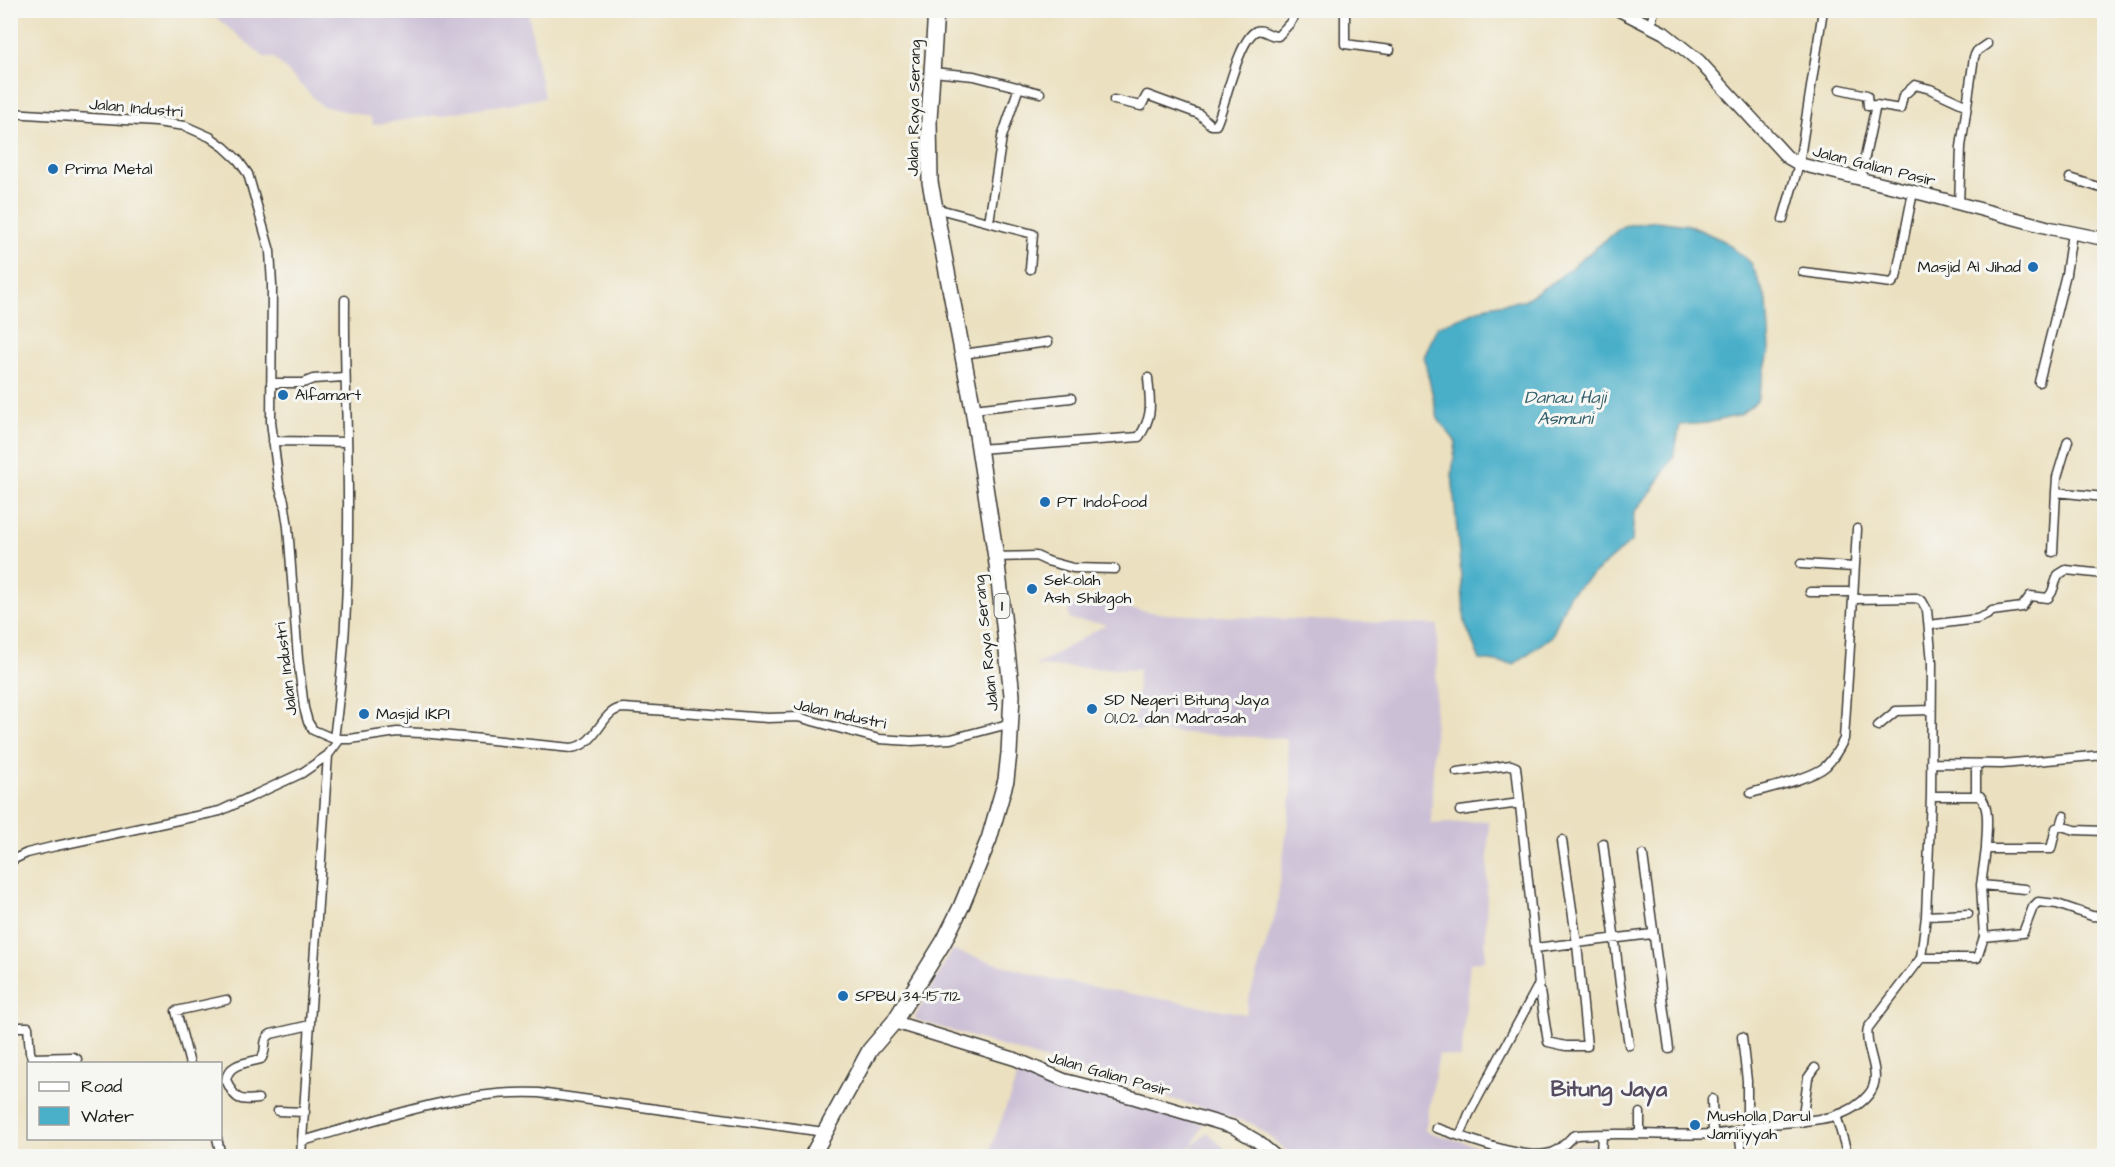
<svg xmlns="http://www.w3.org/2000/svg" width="2115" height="1167" font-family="'Architects Daughter',sans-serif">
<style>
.industrial{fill:#cbbfd5}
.water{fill:#4aafc9;stroke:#336672;stroke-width:1.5}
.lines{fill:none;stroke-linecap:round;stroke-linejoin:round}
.street-casing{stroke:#3b3934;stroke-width:11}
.secondary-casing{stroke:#3b3934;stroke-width:15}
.highway-casing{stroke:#3b3934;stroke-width:18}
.street{stroke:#fff;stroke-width:8}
.secondary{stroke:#fff;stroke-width:12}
.highway{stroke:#fff;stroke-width:15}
.poi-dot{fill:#1f6fb2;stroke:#f6f6f2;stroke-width:2}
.labels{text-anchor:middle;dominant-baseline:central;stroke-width:6;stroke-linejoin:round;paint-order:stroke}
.shield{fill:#f6f6f2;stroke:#5d5d5c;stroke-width:1.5}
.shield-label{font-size:15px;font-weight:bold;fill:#1c1c1c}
.street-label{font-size:16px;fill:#1c1c1c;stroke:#f6f6f2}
.poi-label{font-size:16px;fill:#1c1c1c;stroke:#f6f6f2;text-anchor:start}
.water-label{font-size:18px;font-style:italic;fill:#315e6a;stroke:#f6f6f2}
.district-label{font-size:22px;font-weight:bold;fill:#544b60;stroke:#f6f6f2}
</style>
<rect width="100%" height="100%" fill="#f6f6f2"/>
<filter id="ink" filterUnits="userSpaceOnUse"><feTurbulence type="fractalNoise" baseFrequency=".0167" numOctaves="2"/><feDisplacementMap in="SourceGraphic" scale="12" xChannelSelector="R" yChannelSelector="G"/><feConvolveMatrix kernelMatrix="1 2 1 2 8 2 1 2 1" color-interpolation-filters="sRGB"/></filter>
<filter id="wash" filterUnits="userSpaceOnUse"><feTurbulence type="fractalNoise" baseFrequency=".008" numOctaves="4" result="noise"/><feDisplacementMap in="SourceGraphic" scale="24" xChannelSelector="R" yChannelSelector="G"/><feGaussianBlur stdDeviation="1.35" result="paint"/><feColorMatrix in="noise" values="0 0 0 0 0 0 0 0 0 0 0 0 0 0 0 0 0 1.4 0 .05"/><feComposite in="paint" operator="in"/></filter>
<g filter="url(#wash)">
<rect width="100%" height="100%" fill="#ebe0bf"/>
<path class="industrial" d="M208,11H528L544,98L373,125L371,117L322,106L274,58L264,57Z
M1080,602L1167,614L1438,625L1431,824L1489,821L1485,960L1470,963L1461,1058L1439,1054L1425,1131L1512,1156H1293L1253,1124L914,1019L952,950L1049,979L1246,1014L1248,1001L1276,912L1292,791L1287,739L1134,730L1139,670L1035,666L1107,624L1070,620L1068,611L1071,604Z
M1020,1069L1061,1085L1204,1124L1192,1146L1169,1156H988Z
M1207,1132L1233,1156H1183Z
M1595,1144L1596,1156H1561L1570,1146Z"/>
<path class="water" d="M1655,221L1689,225L1724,241L1751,263L1767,301L1770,349L1757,401L1740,415L1707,423L1680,425L1674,455L1653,490L1634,512L1632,541L1569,595L1552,636L1514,664L1480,660L1465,623L1452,473L1456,442L1438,419L1424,357L1437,327L1488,306L1524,300L1552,283L1623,226Z"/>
</g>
<g filter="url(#ink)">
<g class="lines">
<g class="street-casing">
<path id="street" d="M1345,10V44L1390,50
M1651,25L1654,10
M932,72L974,76L1040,93
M1840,89L1867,95L1868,106L1876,105
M1114,100L1141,106L1147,95L1199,114L1211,125H1216C1225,107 1238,40 1256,31C1263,28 1270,37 1278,36L1290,23L1298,10
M10,113L156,122L185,126L210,137L224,147L238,160L248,174L270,251L272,285L271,422L279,485L284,501L288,527L298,659L304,708L308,722L313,730L334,739H350L397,732L422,733L571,748C599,745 600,710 623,708L768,718L798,717L879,739L911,741L951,739L1012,723
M2070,178L2104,189
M1860,180L1876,105L1900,109L1903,96L1915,85L1930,89L1967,106
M1959,205L1961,147L1974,57L1977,51L1987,44
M935,208L1033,234L1030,269
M1783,219L1799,164L1823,10
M989,222L1002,137L1019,87
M1803,272L1892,283L1896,278L1913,192
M963,354L1048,342
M2039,382L2066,274L2072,233
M271,383H303L313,379L344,377
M973,409L1071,398
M273,441L347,442
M979,449L1139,437C1154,415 1150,403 1148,378
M2056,492L2057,477L2068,441
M1857,529L1853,599L1916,598L1922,601L1927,610L1932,662L1931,796L1926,916L1921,958
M2053,552L2056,492L2104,497
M996,557L1036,556L1047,561L1073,568L1115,569
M1801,564L1854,567
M1810,592H1853
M1929,625L1977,619L1987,615L1992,611L2022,607L2030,596L2048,598L2052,592L2058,575L2066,570L2104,574
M1878,726L1896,711L1931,710
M334,739C343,670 348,599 348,529C349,453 344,376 345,300
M1931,763L2002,764L2104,755
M1976,764V795
M1457,772L1511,765L1516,767L1539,984L1469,1114L1460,1136
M1751,793C1769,788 1813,778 1826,766C1834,758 1839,749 1844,739L1853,599
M1931,796H1980C1991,808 1986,833 1986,849
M1460,811L1520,803
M2061,826L2064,816
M1603,843L1620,984L1629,1045
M1643,855L1669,1049
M10,861L27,853L56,846L220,811L302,773L328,755L340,739
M1981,885L2025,889
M1926,916L1968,914
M1984,937L1981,885L1986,849H2051L2056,828L2061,826L2075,830L2104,831
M1535,948L1652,934
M1539,985L1548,1042L1566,1046H1587L1577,944L1562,840
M10,1027H28L30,1052L32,1058L73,1057L77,1059L78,1064
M1742,1037L1747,1081V1129
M190,1064L176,1011L226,1000
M258,1099C237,1102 235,1098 226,1080C228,1063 248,1063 261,1059C268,1051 261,1040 271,1034L310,1025
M1712,1099L1713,1135
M278,1111L305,1112
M1640,1113V1134
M1836,1115L1848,1156
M1802,1122L1808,1078L1815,1068
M1436,1128C1463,1136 1531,1165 1555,1151C1562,1148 1568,1141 1573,1136L1577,1135C1622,1132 1668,1136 1713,1134C1733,1134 1752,1127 1772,1124C1805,1120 1846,1123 1869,1094C1885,1074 1863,1049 1868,1028L1921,958H1977L1984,937L2023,933L2033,907L2038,902L2057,904L2092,916L2104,917
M1739,1131L1742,1156
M217,1138L221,1156
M303,1141C377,1120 462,1089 539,1093L824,1132
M301,1156L328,755
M1601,1156L1602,1135"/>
</g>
<g class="secondary-casing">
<path id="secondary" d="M1619,10L1664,33L1699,61L1787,157L1799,164L1927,195L2050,228L2104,239
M894,1022L1015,1059L1064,1080L1135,1098L1233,1127L1257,1141L1275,1156"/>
</g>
<g class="highway-casing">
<path id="highway" d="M812,1156L870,1050L894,1022L944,941L961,907L989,839L1006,780L1009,753L1012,695L997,564L973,409L930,182L929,120L936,10"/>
</g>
<use href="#street" class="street"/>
<use href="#secondary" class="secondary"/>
<use href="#highway" class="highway"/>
</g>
</g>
<g class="poi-dot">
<circle cx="53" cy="169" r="6"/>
<circle cx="2033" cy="267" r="6"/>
<circle cx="283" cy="395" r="6"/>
<circle cx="1045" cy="502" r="6"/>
<circle cx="1032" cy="589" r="6"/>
<circle cx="1092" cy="709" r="6"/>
<circle cx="364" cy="714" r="6"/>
<circle cx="843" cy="996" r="6"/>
<circle cx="1695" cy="1125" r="6"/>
</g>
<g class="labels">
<rect class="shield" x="994.5" y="594" width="15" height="24" rx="4.5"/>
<g class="shield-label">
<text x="1002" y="606">1</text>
</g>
<g class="street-label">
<text transform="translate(136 108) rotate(5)">Jalan Industri</text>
<text transform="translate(914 108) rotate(-89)">Jalan Raya Serang</text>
<text transform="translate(1874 166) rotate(14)">Jalan Galian Pasir</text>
<text transform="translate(986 643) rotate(-96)">Jalan Raya Serang</text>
<text transform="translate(286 669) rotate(-97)">Jalan Industri</text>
<text transform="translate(840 714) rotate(12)">Jalan Industri</text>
<text transform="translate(1109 1074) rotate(16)">Jalan Galian Pasir</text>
</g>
<g class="poi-label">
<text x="65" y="169">Prima Metal</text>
<text x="2021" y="267" text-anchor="end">Masjid Al Jihad</text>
<text x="295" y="395">Alfamart</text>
<text x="1057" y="502">PT Indofood</text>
<text x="1044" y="580">Sekolah<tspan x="1044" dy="18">Ash Shibgoh</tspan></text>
<text x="1104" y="700">SD Negeri Bitung Jaya<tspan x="1104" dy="18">01,02 dan Madrasah</tspan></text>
<text x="376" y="714">Masjid IKPI</text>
<text x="855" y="996">SPBU 34-15712</text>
<text x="1707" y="1116">Musholla Darul<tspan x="1707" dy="18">Jami'iyyah</tspan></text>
</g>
<g class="water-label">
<text x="1565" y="397">Danau Haji<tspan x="1565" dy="21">Asmuni</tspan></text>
</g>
<g class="district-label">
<text x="1609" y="1089">Bitung Jaya</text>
</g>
</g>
<rect width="2115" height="1167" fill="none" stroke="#f6f6f2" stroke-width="36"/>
<rect x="27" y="1062" width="195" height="78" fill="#f6f6f2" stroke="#9f9f9c" stroke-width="1.5"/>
<rect x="39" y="1082" width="30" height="9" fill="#ffffff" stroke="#9f9f9c" stroke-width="1.5"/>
<text x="81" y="1092" font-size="18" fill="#1c1c1c">Road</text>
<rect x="39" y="1107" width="30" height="18" fill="#4aafc9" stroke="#9f9f9c" stroke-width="1.5"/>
<text x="81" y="1122" font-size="18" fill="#1c1c1c">Water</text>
</svg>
